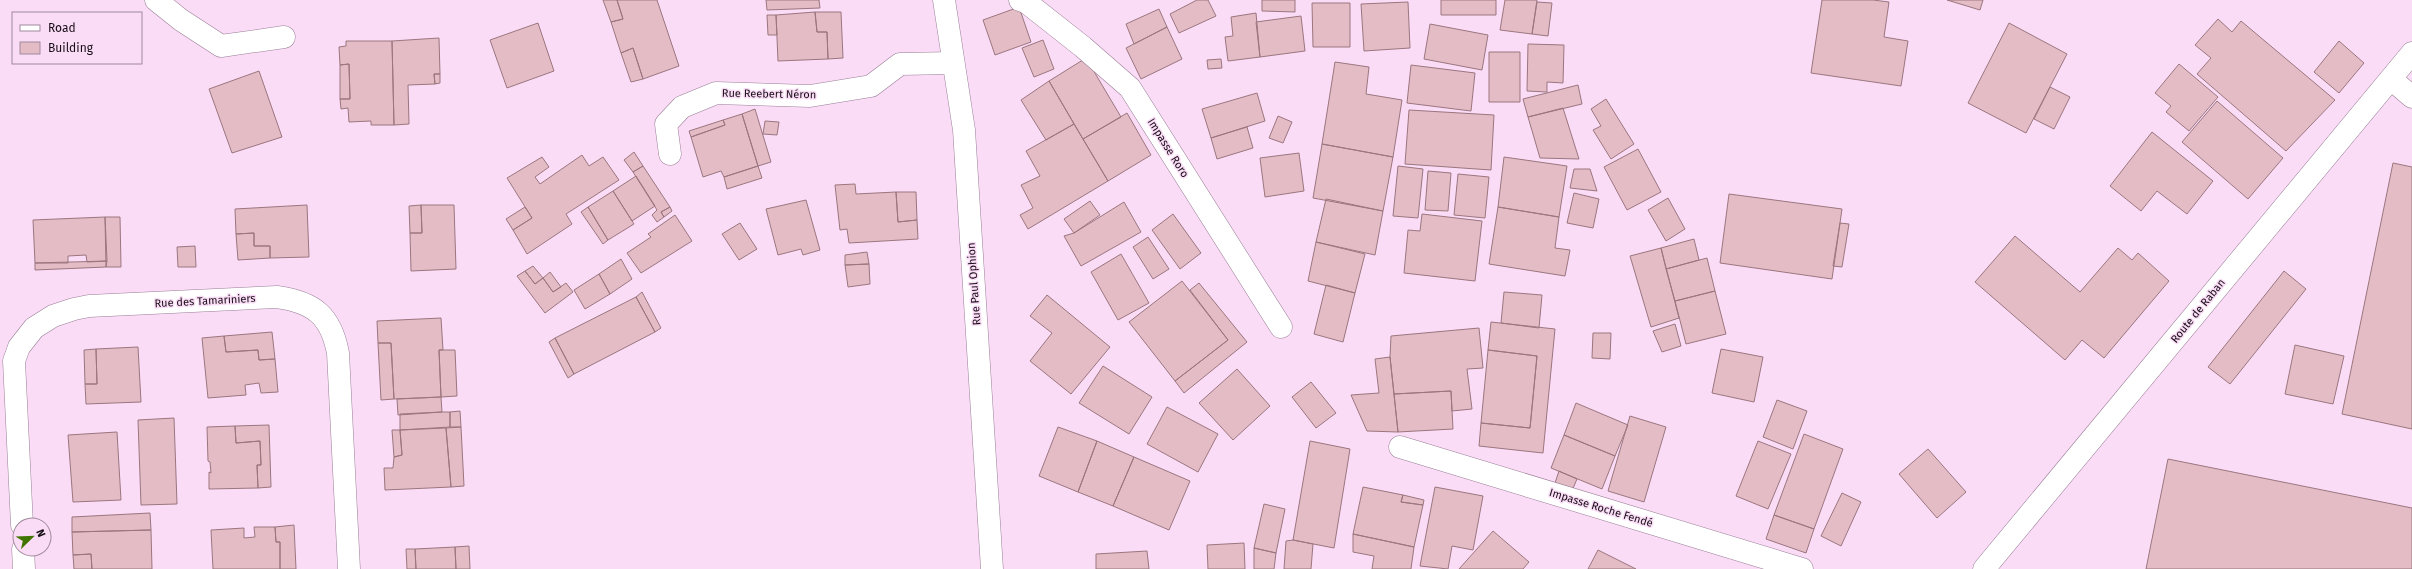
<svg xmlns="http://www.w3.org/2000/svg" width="2412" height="569" font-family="'Fira Sans',sans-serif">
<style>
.building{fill:#e4bcc6;stroke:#9b767f}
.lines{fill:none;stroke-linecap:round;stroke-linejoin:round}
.minor-casing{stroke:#997e96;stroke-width:23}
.minor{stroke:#fff;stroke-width:22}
.labels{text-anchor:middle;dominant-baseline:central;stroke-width:3;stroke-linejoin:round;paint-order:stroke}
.street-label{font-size:11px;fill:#170e16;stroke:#fadcf6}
</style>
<rect width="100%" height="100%" fill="#fadcf6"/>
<path class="building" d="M603,0H617L623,19L611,22Z
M617,0H657L679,66L643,79L633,48L621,53L611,22L623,19Z
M766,0H819L820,8L767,10Z
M1197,0H1208L1216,16L1179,33L1170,14Z
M1262,0H1295V12L1262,11Z
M1441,0H1496V15H1441Z
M1505,0H1537L1532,34L1500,30Z
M1822,0H1873L1889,2L1884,37L1908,41L1901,86L1811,73Z
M1947,0H1983L1980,10Z
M1408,2L1410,48L1364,51L1361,4Z
M1537,2L1552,3L1548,36L1532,34Z
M1312,3H1350V47H1313Z
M1019,7L1031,42L995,55L983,20Z
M1159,9L1167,27L1134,44L1126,24Z
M815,12L817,32H827L828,59L778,61L776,15Z
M815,12H841L843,58L828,59L827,32H817Z
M1256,13L1260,57L1228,61L1225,37L1233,36L1231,17Z
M767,15H776L777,35H768Z
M1301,16L1305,51L1260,57L1256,22Z
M2218,19L2232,32L2241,21L2335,100L2286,151L2197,74L2211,58L2195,45Z
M538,23L554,71L507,88L490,40Z
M2009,23L2067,54L2026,133L1968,103Z
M1430,24L1488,35L1482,70L1424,59Z
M1167,27L1182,59L1141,79L1126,48Z
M439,38L440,74H434L435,84L408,85L409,124L394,125L392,41Z
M1043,40L1054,69L1034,77L1022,48Z
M346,41H392L394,125H371V121L349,122L348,108L341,109L340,99H350L349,64L340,65L339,47L346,46Z
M2339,41L2364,63L2339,93L2314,72Z
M1528,44L1564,45L1563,83L1547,82V92L1527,91Z
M633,48L643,79L631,82L621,53Z
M1489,52H1520V102H1489Z
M1086,58L1121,117L1083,139L1049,81Z
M1221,59L1222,68L1208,69L1207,60Z
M1335,62L1369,67L1366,94L1402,100L1393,157L1322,144Z
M349,64L350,99H340V65Z
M2179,64L2218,97L2189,131L2166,112L2171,106L2155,93Z
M1411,65L1475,73L1471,111L1407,103Z
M259,71L282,137L232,153L209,89Z
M434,74H440V83L435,84Z
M1049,81L1074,124L1046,140L1021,100Z
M1578,85L1582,104L1528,117L1523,99Z
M2050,87L2070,97L2054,129L2034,119Z
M1257,93L1265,121L1211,138L1202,109Z
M1606,99L1634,144L1611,159L1593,130L1601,126L1591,109Z
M2217,101L2283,158L2248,199L2182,142Z
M1563,108L1579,159L1540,158L1528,117Z
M755,109L771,162L758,166L742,114Z
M1409,110L1494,115L1491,170L1405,164Z
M1127,113L1151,155L1108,181L1083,139Z
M742,114L758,166L724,177L721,171L703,177L691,137L725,125L723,120Z
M1278,116L1292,122L1283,143L1269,138Z
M723,120L725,125L691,137L689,131Z
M765,121L779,122L777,135L763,134Z
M1074,124L1108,181L1028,229L1020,215L1033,208L1021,185L1040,176L1026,151Z
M1247,127L1253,148L1217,159L1211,138Z
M2152,132L2213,181L2187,214L2157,191L2141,211L2110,186Z
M1322,144L1393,157L1383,211L1313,198Z
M1638,149L1661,192L1627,210L1604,167Z
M634,152L643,166L633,172L624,160Z
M1299,153L1304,191L1265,197L1260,158Z
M582,155L589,166L603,157L619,180L566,214L572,224L527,254L513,230L532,218L507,178L542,157L549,167L535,177L540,184Z
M1504,157L1567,166L1559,217L1498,207Z
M2393,163L2412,167V429L2342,414Z
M643,166L670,207L661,212L664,217L657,222L652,215L657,210L633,172Z
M758,166L762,178L727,189L724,177Z
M1398,166L1423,169L1418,218L1393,216Z
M1574,169H1590L1597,191L1570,188Z
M1428,171L1451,173L1448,211L1425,210Z
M1458,174L1489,177L1485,218L1454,215Z
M636,176L655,206L632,221L613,191Z
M855,184L856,194L896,192L898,222L917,220L918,239L849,243L847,229L840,230L835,185Z
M613,191L634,224L608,240L588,207Z
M896,192H916L917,220L898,222Z
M1574,193L1599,199L1593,228L1567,223Z
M1729,194L1842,209L1832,279L1720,263Z
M1668,198L1685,229L1666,241L1648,210Z
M1326,199L1383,211L1375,255L1316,242Z
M806,200L820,250L803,255L801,249L778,255L766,209Z
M1090,201L1100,215L1074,233L1064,219Z
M1124,202L1141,232L1081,266L1064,236L1074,233Z
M307,205L309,257L270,258V246H254V233L236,234L235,209Z
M421,205H454L456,269L411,271L410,233H422Z
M421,205L422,233H410L409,206Z
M525,207L532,218L513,230L506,219Z
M588,207L608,240L603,244L581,212Z
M670,207L672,211L664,217L661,212Z
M1498,207L1559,217L1555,248L1570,250L1565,276L1489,264Z
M1173,214L1201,253L1180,269L1152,230Z
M1422,214L1482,221L1475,281L1404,273L1408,230L1420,231Z
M675,215L692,241L641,273L627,253L651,237L648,234Z
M105,217L107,261L87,262L86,255L68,256V263H35L33,220Z
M105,217H120L121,267H106Z
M740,223L757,249L739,260L722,234Z
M1840,223L1849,224L1842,267L1833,266Z
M254,233V246H270V258L238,260L236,234Z
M2015,236L2080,292L2118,248L2132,260L2138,253L2169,281L2104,358L2082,340L2065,360L1975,282Z
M1148,237L1169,269L1153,279L1133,247Z
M1694,239L1699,260L1666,269L1661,248Z
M1316,242L1365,254L1355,293L1308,281Z
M195,246L196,267H178L177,247Z
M1661,248L1679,318L1651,327L1630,256Z
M867,252L869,264L845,265V255Z
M1121,254L1149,303L1118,320L1091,272Z
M1707,258L1715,291L1675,301L1666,269Z
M621,259L632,279L610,294L599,274Z
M107,261L106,267L35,270V263Z
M869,264L870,284L848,287L845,265Z
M533,266L543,278L535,284L525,271Z
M525,271L535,284L543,278L553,292L566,283L573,292L545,313L517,276Z
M2284,271L2306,289L2230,384L2208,367Z
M550,272L561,287L553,292L543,278Z
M599,274L610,294L585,309L574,290Z
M1182,281L1228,340L1175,381L1129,322Z
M1199,283L1247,342L1184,393L1175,381L1228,340L1190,290Z
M1326,285L1355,293L1343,342L1314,334Z
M1715,291L1726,334L1686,344L1675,301Z
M642,292L661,328L655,332L636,297Z
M1504,292L1542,295L1539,328L1501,323Z
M1047,295L1110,347L1071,394L1030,361L1052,333L1030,316Z
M636,297L655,332L574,374L555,338Z
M441,318L443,350H439L441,397L394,399L391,343H378L377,321Z
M1491,322L1555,329L1543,453L1479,446L1481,423L1530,428L1537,356L1488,350Z
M1675,324L1681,346L1662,352L1653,331Z
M1479,328L1483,368L1467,369L1472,409L1452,411L1451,391L1394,394L1390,357L1391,336Z
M272,332L275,359L259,360L258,350L226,352L224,336Z
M1593,333H1611L1610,359L1592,358Z
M224,336L226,352L258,350L259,360L275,359L278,392L261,393L259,383L245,385L246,395L208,398L202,338Z
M555,338L574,374L568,378L549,342Z
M378,343H391L394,399L381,400Z
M2295,345L2344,356L2333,404L2285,394Z
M138,347L141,402L86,404L85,384H97L96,349Z
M96,349L97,384H85L84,350Z
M1721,349L1763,357L1754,402L1712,393Z
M439,350H455L457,396L441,397Z
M1488,350L1537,356L1530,428L1481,423Z
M1390,357L1398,432L1367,431L1351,395L1379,393L1375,359Z
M1103,366L1152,397L1129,434L1079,403Z
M1237,369L1270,406L1233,440L1199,403Z
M1311,382L1336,413L1316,428L1292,397Z
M1451,391L1453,429L1398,432L1394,394Z
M441,397L442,412L398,415L397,399Z
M1777,400L1807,411L1793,449L1763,437Z
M1576,403L1628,425L1615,456L1564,435Z
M1167,407L1218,434L1198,472L1147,444Z
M460,411L461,427H450V412Z
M442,412H450V427L400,430V414Z
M1630,416L1666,427L1644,502L1608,491Z
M174,418L177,504L141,505L138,420Z
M269,425L271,487L258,488L257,465H261L260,441L236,443L235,426Z
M235,426L236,443L260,441L261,465H257L258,488L209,489V472L211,473L210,462L208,461L207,427Z
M461,427L464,486L451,487L446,428Z
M1058,427L1097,441L1078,492L1039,476Z
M446,428L451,487L385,490L384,468H393L394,457L402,455L400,430Z
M392,430H400L402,455L394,457Z
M117,432L121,500L73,502L68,435Z
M1804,434L1843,449L1814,529L1774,515Z
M1564,435L1615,456L1602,489L1551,468Z
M1097,441L1134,457L1113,506L1078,492Z
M1310,441L1350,449L1334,548L1293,540Z
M1758,441L1791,454L1768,509L1736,496Z
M1928,449L1966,492L1937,518L1899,474Z
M1134,457L1190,481L1169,530L1113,506Z
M2168,459L2412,508V569H2146Z
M1559,471L1577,479L1571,493L1554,486Z
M1363,487L1403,495L1401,502L1423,505L1414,547L1353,534Z
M1435,487L1483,496L1473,550L1452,546L1448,569L1420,566Z
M1842,493L1861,502L1841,546L1821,536Z
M1403,495L1424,500L1423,505L1401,502Z
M1264,504L1285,509L1276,553L1254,548Z
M150,513L151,530L72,532V517Z
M1774,515L1814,529L1806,553L1766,539Z
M294,525L296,569H280V542H276L275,527Z
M254,527H275L276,542H280V569H213L211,530L244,528V538L255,537Z
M151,530L152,569H92L91,554L73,555L72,532Z
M1493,531L1529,562L1523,569H1459Z
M1353,534L1414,547L1411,569H1372L1374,556L1353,552Z
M1293,540L1313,544L1311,569H1284L1286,541Z
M1244,543L1245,569H1208L1207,545Z
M469,546L470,569H456L455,547Z
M455,547L456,569H416L415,549Z
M1254,548L1276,553L1274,569H1254Z
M406,549H415L416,569H407Z
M1598,550L1636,569H1588Z
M1147,551L1149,569H1096V554Z
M91,554L92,569H74L73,555Z"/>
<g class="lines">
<g class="minor-casing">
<path id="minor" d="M156,0L181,20L221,46L284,37
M944,0L964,130L992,569
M1020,0L1026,2L1083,47L1130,88L1281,327
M2391,79L2412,97
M670,154L666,124L682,107L716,93L810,96L871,86L900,64L953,63
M1400,447L1802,569
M22,525L14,361L19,347L34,328L53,316L74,309L89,306L277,297C314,302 331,316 338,353L349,569
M23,549L24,569
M1984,569L2412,53"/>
</g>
<use href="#minor" class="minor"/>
</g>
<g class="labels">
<g class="street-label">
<text transform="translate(769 94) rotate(1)">Rue Reebert Néron</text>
<text transform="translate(1168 148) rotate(58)">Impasse Roro</text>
<text transform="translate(974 284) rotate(-94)">Rue Paul Ophion</text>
<text transform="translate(205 301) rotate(-3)">Rue des Tamariniers</text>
<text transform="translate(2198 311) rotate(-51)">Route de Raban</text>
<text transform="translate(1601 508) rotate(17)">Impasse Roche Fendé</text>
</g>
</g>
<rect x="12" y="12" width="130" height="52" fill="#fadcf6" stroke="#9f8a9c"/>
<rect x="20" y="25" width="20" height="6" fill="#ffffff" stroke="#9f8a9c"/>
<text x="48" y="32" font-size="12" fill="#170e16">Road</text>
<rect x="20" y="42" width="20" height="12" fill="#e4bcc6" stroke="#9f8a9c"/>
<text x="48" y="52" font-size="12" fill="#170e16">Building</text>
<g transform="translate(32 537) rotate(67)"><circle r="19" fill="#fadcf6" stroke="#9f8a9c"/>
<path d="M0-3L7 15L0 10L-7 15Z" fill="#407500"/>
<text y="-6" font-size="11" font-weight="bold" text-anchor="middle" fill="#170e16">N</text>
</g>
</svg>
